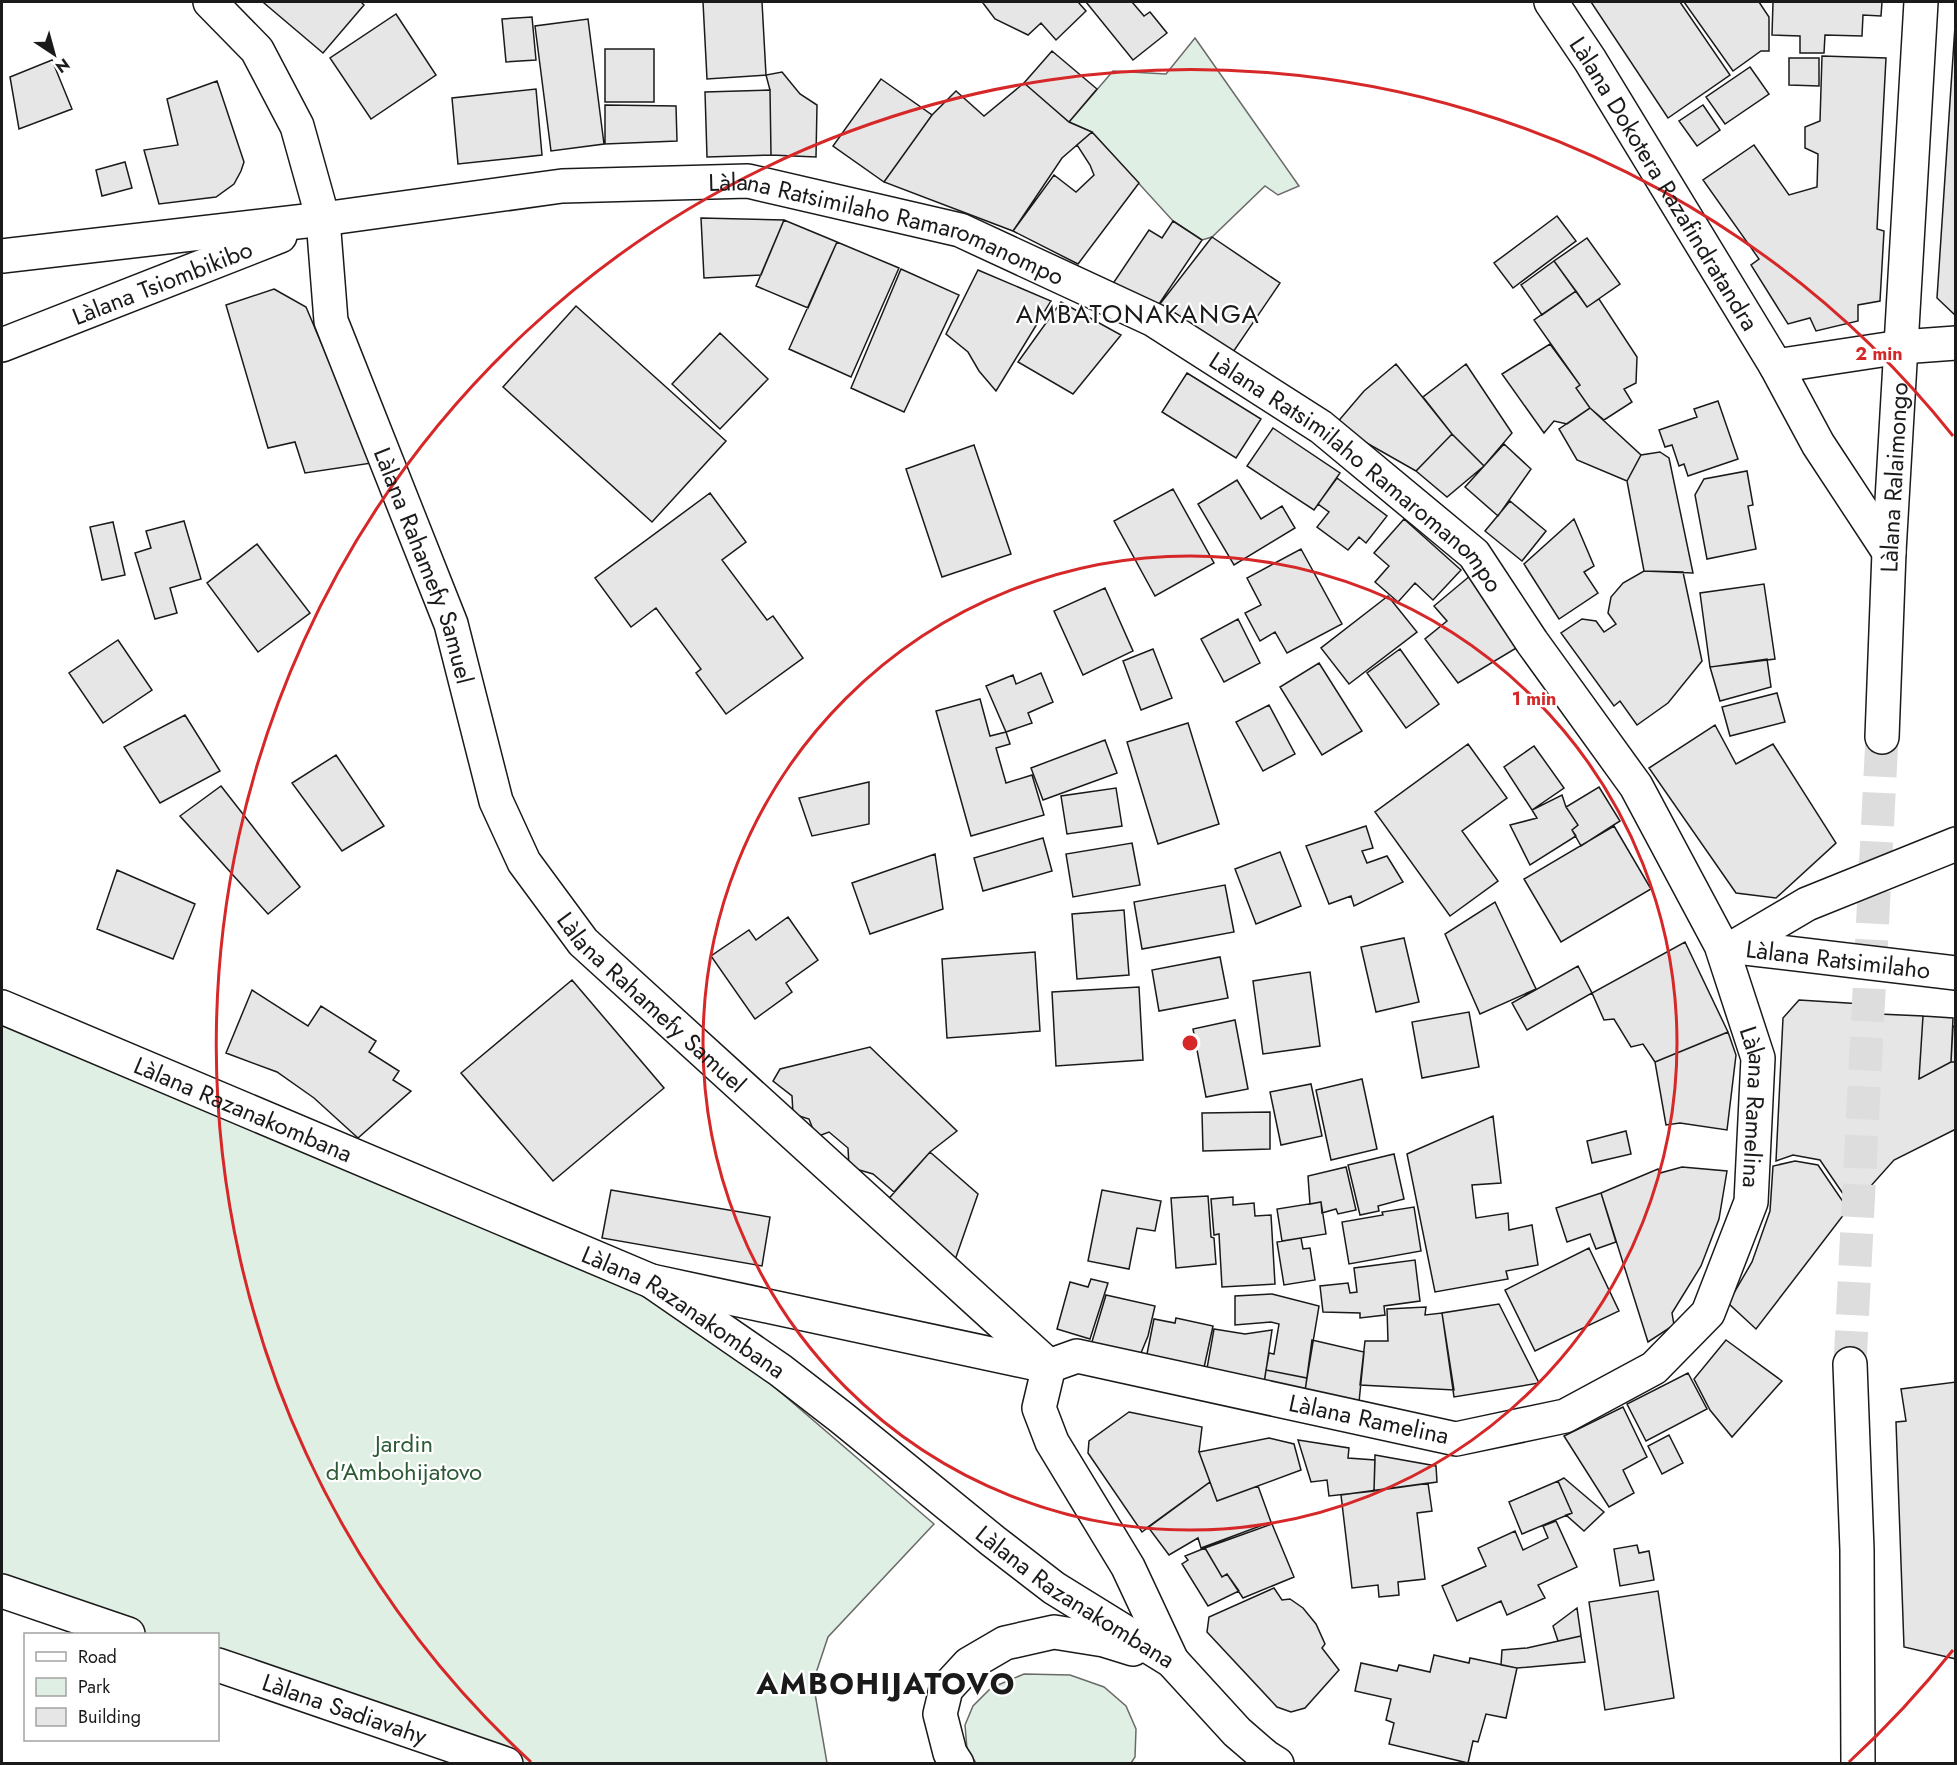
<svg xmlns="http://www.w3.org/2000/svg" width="1957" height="1765" font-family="Jost,sans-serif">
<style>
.green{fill:#e0efe3;stroke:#6a6a6a;stroke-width:1.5}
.building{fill:#e6e6e6;stroke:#1a1a1a;stroke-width:1.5}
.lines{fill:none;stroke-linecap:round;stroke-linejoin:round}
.major-tunnel{stroke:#ddd;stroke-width:33;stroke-dasharray:33 16;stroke-linecap:butt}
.minor-casing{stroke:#1a1a1a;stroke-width:36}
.major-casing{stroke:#1a1a1a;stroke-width:36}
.minor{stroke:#fff;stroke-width:33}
.major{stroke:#fff;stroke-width:33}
.ring{fill:none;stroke:#d62828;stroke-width:3}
.labels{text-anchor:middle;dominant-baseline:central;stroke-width:4.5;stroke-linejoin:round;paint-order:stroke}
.street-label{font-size:24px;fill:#1a1a1a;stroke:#fff}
.park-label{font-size:24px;fill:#2b5a34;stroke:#fff}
.neighbourhood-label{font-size:26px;letter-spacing:1.5px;fill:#1a1a1a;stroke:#fff}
.district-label{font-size:30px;font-weight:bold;letter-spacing:1.5px;fill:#1a1a1a;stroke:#fff}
.centre{fill:#d62828;stroke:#fff;stroke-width:3}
.ring-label{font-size:18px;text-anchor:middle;font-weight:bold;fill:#d62828;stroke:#fff;stroke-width:4.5;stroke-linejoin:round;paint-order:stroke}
</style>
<rect width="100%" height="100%" fill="#fff"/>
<path class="green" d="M1195,38L1299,186L1278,195L1265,186L1212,237L1202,240L1173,221L1092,132L1069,122L1113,71L1166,74Z
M2,1007L651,1281L934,1524L828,1637L813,1682L827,1763H506L218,1665V1634H128L2,1591Z
M1024,1674L1070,1675L1104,1687L1126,1706L1136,1729L1135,1757L1131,1763H976L967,1749L965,1725L973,1706L991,1688Z"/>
<path class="building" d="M265,2H361L364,5L323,53L264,3Z
M703,2H762L766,75L707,79Z
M984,2H1078L1086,11L1056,40L1041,23L1028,35L995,19L983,3Z
M1086,2H1132L1144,16L1150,12L1167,33L1133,60Z
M1591,2H1680L1730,75L1668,118Z
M1684,2H1759L1769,17V51H1761L1733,71Z
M1773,2H1882L1881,16L1863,15L1862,36L1825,35L1824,53H1800V36L1772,35Z
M396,14L436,75L371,119L330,58Z
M532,17L536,60L506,62L502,19Z
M588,19L604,144L551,151L535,26Z
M1955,26H1956V316L1937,298Z
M605,49H654V102H605Z
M1052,51L1097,89L1069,122L1024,83Z
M1822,56L1886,58L1877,229L1884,231L1880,301L1858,305V321L1816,331L1810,318L1788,324L1751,265L1759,259L1703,180L1754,145L1789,195L1817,187L1818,154L1805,148V127L1820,121Z
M1789,58H1819V86L1789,85Z
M52,60L72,109L19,129L10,77Z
M1750,67L1769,94L1725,124L1706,97Z
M782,72L800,94L817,105L816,157L771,155L770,90L766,75Z
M881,79L932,115L884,182L833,146Z
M217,81L244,162L241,171L234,184L216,197L159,204L144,150L178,145L167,99Z
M1024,83L1069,122L1092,132L1062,158L1013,231L884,182L932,115L956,91L984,116Z
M536,89L542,155L458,164L452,98Z
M770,90L771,155L707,157L705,92Z
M605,105L676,106L677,141L605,144Z
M1703,105L1720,130L1697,146L1679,121Z
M1092,132L1139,183L1078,264L1013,231L1054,175L1076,192L1094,175L1090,165L1077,145Z
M125,162L132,188L102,196L96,170Z
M1557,216L1576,241L1513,288L1494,263Z
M701,218L784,220L761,275L704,278Z
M784,220L837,242L808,308L756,286Z
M1173,221L1202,240L1153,313L1112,285L1149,230L1162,238Z
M1212,237L1280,283L1227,361L1153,313Z
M1587,238L1620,284L1587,307L1554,261Z
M837,242L899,268L851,377L789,349Z
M1554,261L1576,291L1542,315L1521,285Z
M901,269L959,295L904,412L851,388Z
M978,270L1051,301L996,391L979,371L968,352L946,334Z
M274,289L306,307L372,463L305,473L295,442L268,448L226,305Z
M1576,291L1587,307L1599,299L1637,357L1636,383L1624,389L1632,402L1604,420L1590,408L1576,388L1580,385L1534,320Z
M1061,302L1121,335L1073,394L1018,362Z
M576,306L726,441L652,522L503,387Z
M720,333L768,379L720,429L672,384Z
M1550,344L1580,385L1576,388L1590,408L1567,424L1554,421L1544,433L1502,374Z
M1396,364L1452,434L1416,471L1335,425L1364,391Z
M1466,364L1512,433L1484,466L1452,434L1423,397Z
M1187,373L1261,419L1236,458L1162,412Z
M1718,401L1738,459L1688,476L1684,464L1679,466L1672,445L1665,447L1659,430L1697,417L1694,409Z
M1590,408L1641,455L1627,481L1577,460L1559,429Z
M1273,428L1340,473L1314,510L1247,466Z
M1452,434L1484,466L1447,497L1416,471Z
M1504,444L1531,469L1498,516L1465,487Z
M974,445L1011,554L942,577L906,469Z
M1660,452L1669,458L1693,573L1644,571L1627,481L1641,455Z
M1747,471L1753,505L1748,506L1756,549L1707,559L1695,495L1704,479Z
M1337,478L1387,516L1366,543L1359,537L1348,550L1317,527L1329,512L1318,504Z
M1237,480L1261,519L1282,506L1295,528L1234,565L1198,504Z
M1173,489L1214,563L1155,596L1114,521Z
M710,493L746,542L722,560L767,620L773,616L803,658L726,714L696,673L701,669L656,608L631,627L595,578Z
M1510,501L1546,531L1522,561L1485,531Z
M1404,519L1461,570L1433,600L1415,583L1398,602L1375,582L1389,566L1374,553Z
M1574,519L1594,566L1584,572L1598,593L1559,619L1524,564Z
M184,521L201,579L170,588L177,613L155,619L135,553L151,548L146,531Z
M113,522L125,575L102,580L90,527Z
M257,544L310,613L258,652L207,583Z
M1301,549L1342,624L1287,653L1275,632L1260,641L1245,613L1261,605L1247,578Z
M1644,571L1683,572L1702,661L1668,703L1637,725L1620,701L1614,706L1561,633L1582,619L1596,621L1604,632L1616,624L1608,613L1611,597L1623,583Z
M1471,575L1518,647L1458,683L1425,639L1447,621L1434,606Z
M1764,584L1775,659L1710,667L1700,593Z
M1105,588L1133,651L1083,675L1054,611Z
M1388,596L1417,632L1349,684L1321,648Z
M1238,619L1260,663L1224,682L1201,639Z
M118,640L152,690L103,723L69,673Z
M1153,649L1172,698L1141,710L1123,661Z
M1400,649L1439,704L1406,728L1367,673Z
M1767,659L1771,687L1720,701L1710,667Z
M1319,663L1362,731L1322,755L1280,687Z
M1041,673L1053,702L1028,713L1032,723L1006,732L986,686L1013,675L1016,684Z
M1777,693L1785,722L1730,736L1722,707Z
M980,699L990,736L1006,732L1010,744L996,748L1006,783L1032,775L1044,815L971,836L936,711Z
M1269,705L1295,754L1263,771L1236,722Z
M185,715L220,771L160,803L124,747Z
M1188,723L1219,824L1158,844L1127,742Z
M1715,725L1736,764L1773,744L1836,843L1776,898L1736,893L1649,768Z
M1105,740L1117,773L1043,800L1031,768Z
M1468,744L1507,798L1462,831L1498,881L1450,916L1375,812Z
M1534,746L1564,788L1532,810L1504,767Z
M336,755L384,826L342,851L292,783Z
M869,782V824L812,836L799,798Z
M221,786L300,887L268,914L180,816Z
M1599,787L1620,821L1581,846L1572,830L1578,825L1566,807Z
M1116,788L1122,826L1067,834L1061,796Z
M1562,795L1566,807L1578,825L1572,830L1576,836L1530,865L1510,825L1537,818L1532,810Z
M1366,826L1373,848L1362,851L1367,863L1387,856L1403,882L1354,906L1351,896L1329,904L1306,846Z
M1614,826L1651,889L1561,942L1524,879Z
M1043,838L1052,871L983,891L974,858Z
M1132,843L1140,885L1073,897L1066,854Z
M1280,852L1301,906L1256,924L1235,869Z
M935,854L943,909L870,934L852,883Z
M117,870L195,904L173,959L97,929Z
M1225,885L1234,932L1142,949L1134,902Z
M1495,902L1536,989L1480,1014L1445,934Z
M1124,910L1129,975L1077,979L1072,914Z
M788,917L818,960L786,983L792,992L755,1019L711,956L749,930L756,940Z
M1404,938L1419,1002L1376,1012L1361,947Z
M1685,942L1728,1032L1655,1062L1643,1044L1631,1047L1614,1019L1604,1020L1592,993Z
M1035,952L1040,1031L947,1038L942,959Z
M1220,957L1228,998L1159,1011L1152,970Z
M1578,966L1592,993L1527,1030L1512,1003Z
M1310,972L1320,1046L1263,1054L1253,981Z
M572,980L664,1088L553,1181L461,1073Z
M1139,987L1143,1060L1056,1066L1052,992Z
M252,990L308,1026L321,1006L376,1041L369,1052L399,1071L393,1080L411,1091L358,1138L314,1098L277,1072L226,1053Z
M1799,1000L1879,1005V1014L1923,1016L1919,1079L1951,1062H1956V1129L1894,1160L1852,1207L1820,1160L1793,1155L1776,1161L1783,1018Z
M1469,1012L1479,1067L1422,1078L1412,1022Z
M1923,1016L1953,1018L1951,1062L1919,1079Z
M1235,1020L1248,1089L1206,1097L1193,1029Z
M1953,1026L1956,1027V1062H1951Z
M1728,1032L1736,1055L1727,1130L1680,1123L1666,1125L1655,1062Z
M870,1047L957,1131L930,1152L894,1192L873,1174L849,1167L848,1148L829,1132L816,1137L809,1119L793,1114L792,1096L773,1081L780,1069Z
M1362,1079L1377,1149L1331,1160L1316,1090Z
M1311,1084L1322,1136L1281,1145L1270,1092Z
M1270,1112V1149L1203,1151L1202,1113Z
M1493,1116L1501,1183L1472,1185L1476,1218L1508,1213L1509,1230L1532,1225L1538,1265L1506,1271L1508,1279L1435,1292L1407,1154Z
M1626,1131L1631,1154L1592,1163L1587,1141Z
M930,1152L978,1194L954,1263L884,1204Z
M1394,1154L1404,1199L1378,1206L1379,1211L1360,1215L1348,1165Z
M1795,1161L1818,1165L1848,1209L1756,1329L1728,1303L1752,1262L1770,1211L1773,1166Z
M1346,1167L1356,1210L1338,1214L1336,1209L1322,1213L1321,1202L1310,1204L1308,1176Z
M1682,1167L1727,1171L1719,1219L1701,1266L1672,1313L1674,1325L1648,1342L1601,1193L1658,1169L1660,1173Z
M611,1190L770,1217L762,1266L602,1238Z
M1102,1190L1161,1201L1155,1231L1137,1228L1129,1269L1088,1261Z
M1601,1193L1616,1242L1596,1249L1590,1234L1567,1242L1556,1208Z
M1208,1196L1211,1237L1214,1238L1216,1264L1176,1268L1171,1198Z
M1233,1197V1205L1254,1203L1255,1216L1271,1215L1275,1284L1222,1287L1219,1234L1214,1235L1211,1199Z
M1321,1202L1326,1234L1282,1241L1277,1209Z
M1414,1207L1421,1251L1349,1264L1342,1222L1383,1215L1382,1212Z
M1301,1238L1303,1249L1310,1248L1315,1280L1284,1285L1277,1242Z
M1589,1248L1619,1311L1535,1351L1505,1290Z
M1415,1260L1420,1301L1384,1306L1385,1315L1360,1318V1313L1323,1312L1320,1286L1348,1283L1350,1293L1357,1292L1354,1268Z
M1091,1279L1108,1283L1090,1339L1057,1329L1070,1282L1088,1287Z
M1272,1294L1319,1306L1307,1378L1266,1370L1269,1353L1274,1354L1279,1324L1271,1322L1235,1325V1296Z
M1106,1295L1155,1306L1148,1336L1136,1365L1091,1345Z
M1499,1304L1539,1383L1454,1397L1442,1313Z
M1426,1307L1425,1315L1442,1313L1454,1390L1360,1385L1365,1341H1388L1387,1309Z
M1176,1318L1213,1326L1202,1377L1145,1364L1154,1319L1175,1323Z
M1214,1329L1245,1334L1272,1330L1264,1384L1206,1374Z
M1312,1340L1364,1352L1358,1412L1304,1399Z
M1726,1340L1782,1381L1732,1437L1710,1410L1694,1379Z
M1266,1370L1307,1378L1303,1403L1262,1396Z
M1688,1373L1707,1409L1646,1441L1627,1404Z
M1956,1382V1659L1904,1647L1896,1422L1906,1421L1901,1389Z
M1623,1407L1647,1457L1623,1470L1634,1493L1609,1507L1564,1436Z
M1129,1412L1202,1427L1199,1452L1210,1482L1142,1532L1088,1453L1089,1441Z
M1669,1435L1683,1463L1662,1474L1648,1446Z
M1269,1438L1294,1444L1301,1470L1217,1501L1199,1452Z
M1298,1440L1349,1448L1348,1458L1375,1460L1374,1491L1329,1496L1327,1480L1311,1482Z
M1375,1455L1436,1466L1437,1482L1374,1491Z
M1564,1478L1604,1512L1584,1531L1566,1515L1572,1513L1558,1481Z
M1558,1481L1572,1513L1522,1534L1509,1502Z
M1210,1482L1217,1501L1258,1486L1271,1522L1201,1548L1198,1538L1169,1555L1148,1527Z
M1428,1483L1432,1511L1417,1513L1425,1579L1398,1582L1399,1595L1379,1597L1378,1585L1352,1588L1341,1495Z
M1556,1521L1577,1567L1538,1585L1545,1598L1507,1615L1501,1601L1457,1621L1442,1586L1486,1566L1478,1548L1515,1531L1523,1550L1548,1538L1543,1526Z
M1272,1524L1294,1577L1243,1598L1227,1574L1222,1577L1205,1548Z
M1637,1545L1639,1553L1649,1551L1654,1580L1620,1586L1614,1549Z
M1205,1548L1222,1577L1227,1574L1239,1591L1208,1606L1182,1564L1188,1560L1185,1556Z
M1274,1588L1282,1600L1290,1599L1303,1608L1316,1624L1325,1644L1322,1648L1339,1670L1305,1708L1291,1712L1277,1707L1207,1632L1209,1617Z
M1658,1591L1674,1698L1605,1710L1589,1602Z
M1577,1608L1581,1636L1558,1641L1553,1626Z
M1581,1636L1585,1662L1517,1668L1501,1665L1502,1650L1527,1648Z
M1434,1655L1469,1663L1470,1658L1517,1668L1506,1718L1486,1714L1478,1742L1473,1741L1468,1763L1389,1744L1394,1723L1386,1720L1391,1699L1355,1691L1361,1663L1397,1671L1399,1665L1430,1672Z"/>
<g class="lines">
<path class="major-tunnel" d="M1850,1364L1882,737"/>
<g class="minor-casing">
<g id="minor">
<path id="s1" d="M210,2L257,50L297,126L323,219L331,321L451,624L496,801L524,862L583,942L1049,1366"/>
<path id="s2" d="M1551,2L1590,60L1776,366L1818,444L1889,552"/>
<path id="s3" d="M2,256L323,219L562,186L748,181L960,230L1154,320L1321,427L1474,554L1532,642L1636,786L1721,945L1758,1058L1751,1202L1708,1313L1654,1368L1565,1416L1456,1439L1077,1356L1049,1366"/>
<path id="s4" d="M2,345L280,236"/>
<path d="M1776,366L1901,347L1956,343"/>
<path id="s5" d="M1728,946L1956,973"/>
<path d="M1734,947L1807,904L1956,844"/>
<path d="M651,1281L1047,1366"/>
<path d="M1049,1366L1039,1408L1052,1442L1128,1567L1172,1661"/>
</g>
</g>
<g class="major-casing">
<g id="major">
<path id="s6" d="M1882,737L1889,552L1921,2"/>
<path id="s7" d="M2,1007L651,1281L780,1370L842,1418L993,1541L1054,1588L1172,1661L1237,1732L1266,1757L1277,1764"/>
<path d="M1850,1364L1857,1550L1858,1764"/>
<path d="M2,1591L128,1634"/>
<path id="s8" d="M218,1665L506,1764"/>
<path d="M957,1764L950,1753L940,1714L946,1689L969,1664L1005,1643L1054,1632L1104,1640L1133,1649"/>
</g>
</g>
<use href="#minor" class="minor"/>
<use href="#major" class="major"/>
</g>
<g class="ring">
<circle cx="1190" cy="1043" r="487"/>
<path d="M1953 1650A975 975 0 0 1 1849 1762M531 1762A975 975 0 1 1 1953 436"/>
</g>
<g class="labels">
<g class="street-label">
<text stroke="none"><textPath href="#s2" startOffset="214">Làlana Dokotera Razafindratandra</textPath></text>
<text stroke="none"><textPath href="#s3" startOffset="896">Làlana Ratsimilaho Ramaromanompo</textPath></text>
<text stroke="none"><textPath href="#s4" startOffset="172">Làlana Tsiombikibo</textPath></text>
<text stroke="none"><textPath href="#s3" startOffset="1436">Làlana Ratsimilaho Ramaromanompo</textPath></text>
<text stroke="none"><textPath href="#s6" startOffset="260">Làlana Ralaimongo</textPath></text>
<text stroke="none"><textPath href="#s1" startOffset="614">Làlana Rahamefy Samuel</textPath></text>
<text stroke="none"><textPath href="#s5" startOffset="111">Làlana Ratsimilaho</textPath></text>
<text stroke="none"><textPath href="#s1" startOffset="1118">Làlana Rahamefy Samuel</textPath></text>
<text stroke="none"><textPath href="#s3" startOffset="2210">Làlana Ramelina</textPath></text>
<text stroke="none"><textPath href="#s7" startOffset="262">Làlana Razanakombana</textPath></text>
<text stroke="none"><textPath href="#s7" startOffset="748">Làlana Razanakombana</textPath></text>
<text transform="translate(1369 1419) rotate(12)">Làlana Ramelina</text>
<text stroke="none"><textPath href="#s7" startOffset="1234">Làlana Razanakombana</textPath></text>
<text stroke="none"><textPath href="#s8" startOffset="134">Làlana Sadiavahy</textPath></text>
</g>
<g class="park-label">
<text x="404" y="1443">Jardin<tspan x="404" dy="28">d'Ambohijatovo</tspan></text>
</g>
<g class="neighbourhood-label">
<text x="1138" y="314">AMBATONAKANGA</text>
</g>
<g class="district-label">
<text x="886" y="1683">AMBOHIJATOVO</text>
</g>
</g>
<circle cx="1190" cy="1043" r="9" class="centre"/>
<g class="ring-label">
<text x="1879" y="360">2 min</text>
<text x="1534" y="705">1 min</text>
</g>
<rect width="1957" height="1765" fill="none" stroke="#1a1a1a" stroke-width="6"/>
<rect x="24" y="1633" width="195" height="108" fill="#ffffff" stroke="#a3a3a3" stroke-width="1.5"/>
<rect x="36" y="1652" width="30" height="9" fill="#ffffff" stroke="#a3a3a3" stroke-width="1.5"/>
<text x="78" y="1663" font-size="18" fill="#1a1a1a">Road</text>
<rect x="36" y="1678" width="30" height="18" fill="#e0efe3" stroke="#a3a3a3" stroke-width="1.5"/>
<text x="78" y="1693" font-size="18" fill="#1a1a1a">Park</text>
<rect x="36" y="1708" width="30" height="18" fill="#e6e6e6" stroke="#a3a3a3" stroke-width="1.5"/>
<text x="78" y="1723" font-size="18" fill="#1a1a1a">Building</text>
<g transform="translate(54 54) rotate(144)" stroke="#ffffff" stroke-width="4.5" paint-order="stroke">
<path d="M0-4.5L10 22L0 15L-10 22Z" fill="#1a1a1a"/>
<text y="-9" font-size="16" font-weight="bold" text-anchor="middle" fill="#1a1a1a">N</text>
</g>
</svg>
